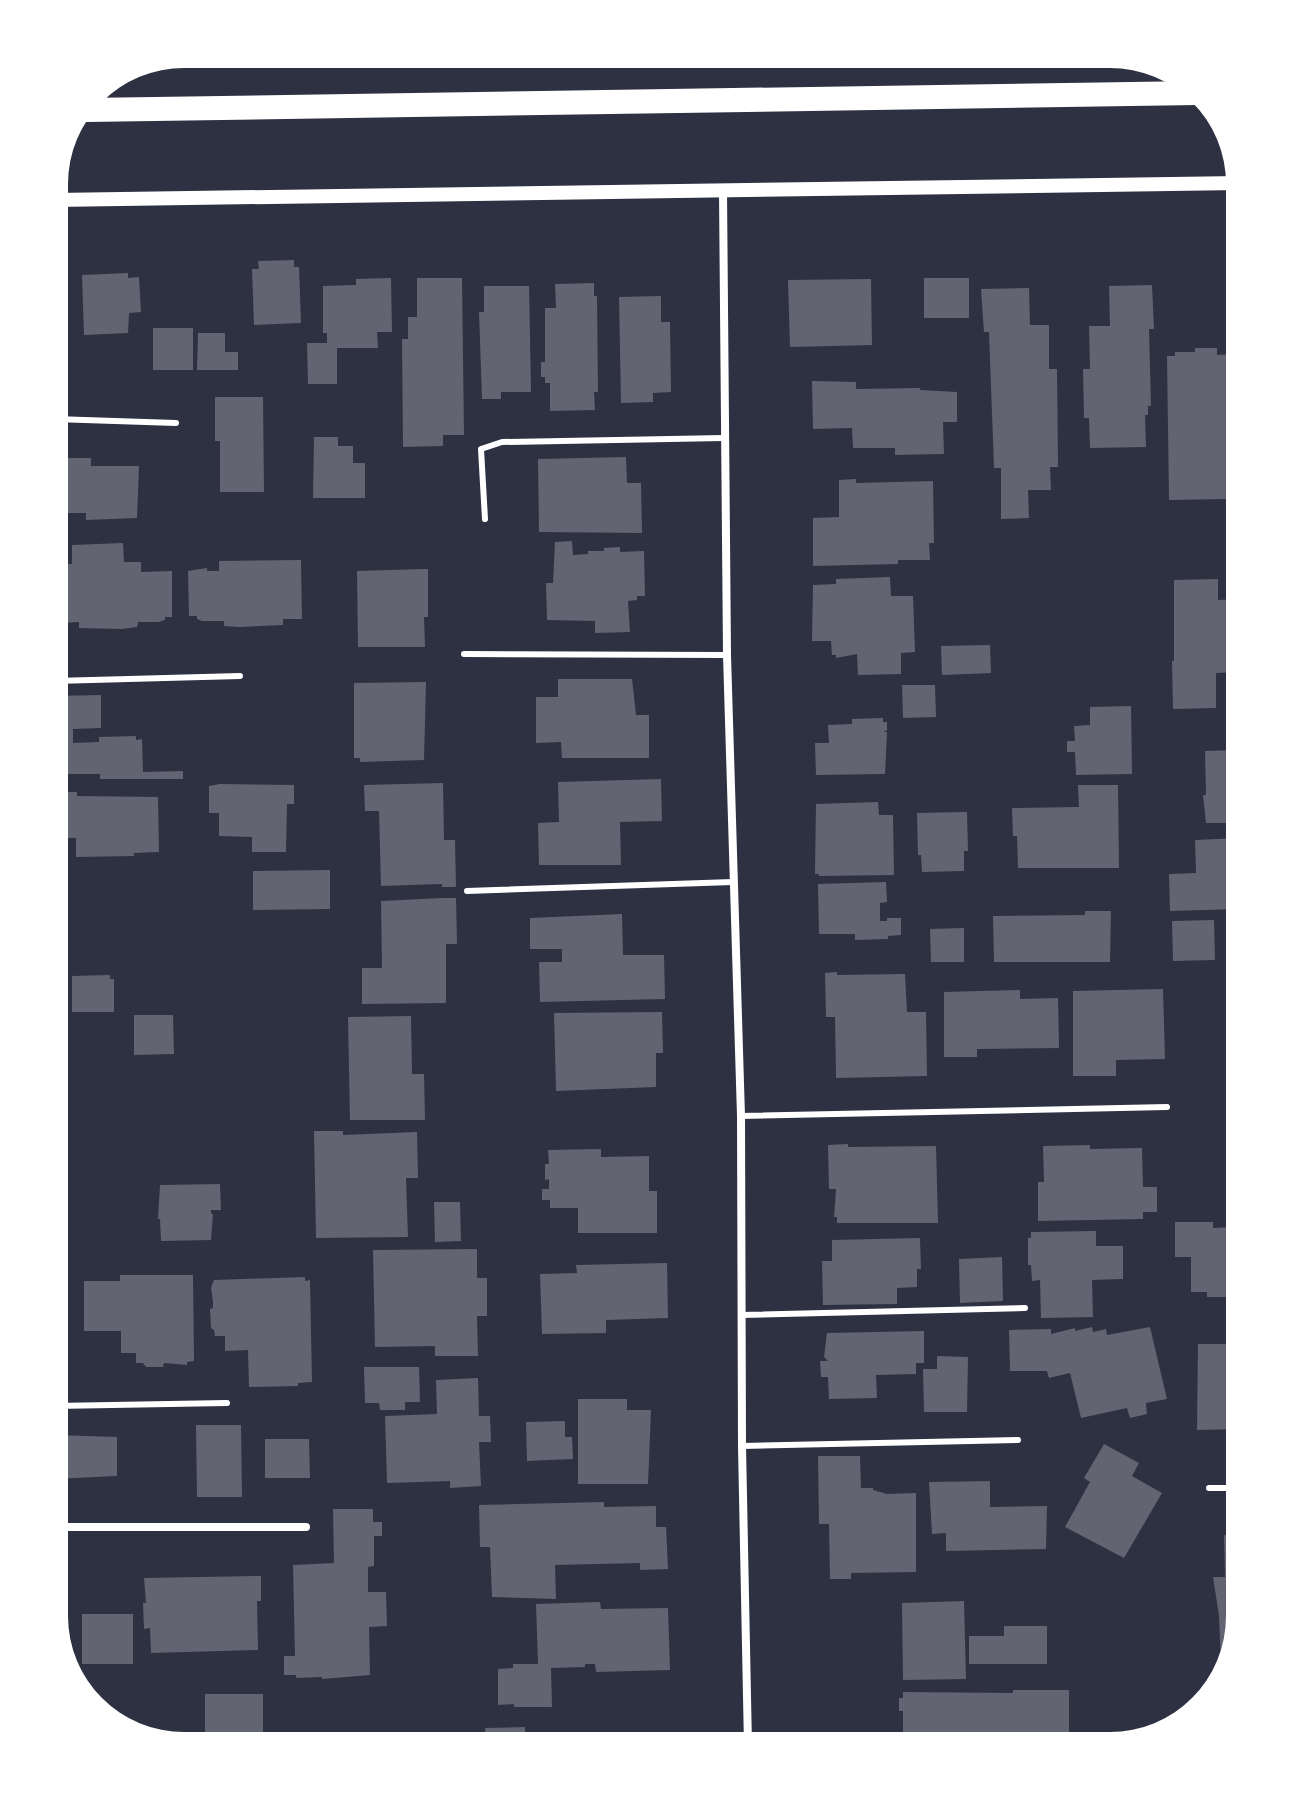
<svg xmlns="http://www.w3.org/2000/svg" width="1294" height="1800" font-family="Commissioner,sans-serif">
<style>
.building{fill:#626471}
.lines{fill:none;stroke-linecap:round;stroke-linejoin:round}
.service{stroke:#fff;stroke-width:6}
.minor{stroke:#fff;stroke-width:8}
.tertiary{stroke:#fff;stroke-width:14}
.motorway{stroke:#fff;stroke-width:24}
</style>
<rect width="100%" height="100%" fill="#2d3142"/>
<path class="building" d="M54,241H66L67,339L61,340V373H54Z
M294,260V267H299L301,323L254,325L252,269H259L258,261Z
M128,273V278L139,277L141,312L129,313L128,333L84,335L82,275Z
M391,278L392,332H377L378,348H337V384H308L307,343H327V333H323V286L356,285V279Z
M417,278H462L464,435H443V446L403,447L402,339H408V317H417Z
M924,278H969V318H924Z
M871,279L872,345L790,347L788,280Z
M594,283V296H597L598,392H594L595,410L550,411V383H545V377H541V362H545V308H556L555,284Z
M1152,285L1154,329H1149L1151,406H1148V415H1145L1146,447L1090,448L1089,418H1084L1083,369H1090L1089,326H1110L1109,286Z
M484,286H529L531,392H501V399H482L479,312H484Z
M1029,288L1030,325H1049V369H1057L1058,467H1050L1051,490H1028L1029,518L1001,519V468H994L989,332H984L981,289Z
M661,296V322H670L671,392L653,393V402L621,403L619,297Z
M153,328H193V370H153Z
M198,333H225V352H238V370H197Z
M1195,348H1217V355L1233,354L1236,444H1226L1227,499L1169,500L1167,356H1175V352H1195Z
M812,381L856,382V389L920,388V390L957,392V422H943L944,454L895,455V448H853L852,428L813,429Z
M215,397H263L264,492H220V441H215Z
M314,437H338V446H353V463H365V498H313Z
M64,455V458H91V466H139L137,518L86,520V513H54V458Z
M626,457L627,483H641L642,533L539,532L538,459Z
M856,479V483L933,481L934,543H929L930,560H898V564L813,566V518L839,517V480Z
M572,541L573,555L588,554V551H604V548L620,547V552L644,551L645,596H637V600L628,601L630,632L595,633V621L547,620L546,583H553L555,542Z
M123,543L124,562H141V572L172,571V617H165V620L159,622H139V620L137,627L122,629L79,628V622L60,623L58,564H72V545Z
M301,560L302,619H283V625L239,627L224,626V621H202L197,619V616H189L188,571L207,568V571H219V561Z
M423,569H428V617H424L425,647H358L357,571Z
M890,577L891,596H913L915,652L901,653V674L858,675L857,654L836,658V655H832L831,641H812L813,585L836,584V579Z
M1218,579V600L1240,599L1238,672L1216,673V708L1173,709L1172,661H1174V580Z
M990,645L991,673L942,675L941,646Z
M558,679H632L636,715H649V758H562L561,742L536,743V697H558Z
M426,682L424,760L360,762V758H354V683Z
M902,685H935L936,717L903,718Z
M101,695V728L73,729V743L99,742V737L136,736V740L142,739L143,772L183,771V779H100V774H68L67,753H54V696Z
M1131,706L1132,774L1076,775L1075,752H1067V741H1075L1074,726L1090,725V707Z
M883,718V722H887V730L884,732H887L885,774L816,775L815,743H829L828,725L852,724V719Z
M1240,750V823H1206L1203,795H1206L1205,751Z
M661,779L662,821L620,822L621,865H539L538,823L559,822L558,782Z
M443,783L444,840H455L456,887H442V884L381,886L379,811H365L364,785Z
M220,784L294,785V804H287L286,852H252V837L219,836V813H209V786Z
M1078,785H1118L1119,868H1018L1017,836H1013L1012,808L1079,807Z
M65,792H77V796L158,797L159,852L134,853V856L76,857V838H57L56,797H65Z
M878,802L879,815H893L894,875L819,876V874H815L816,804Z
M967,812L968,851H964V871L922,872L921,855H918L917,813Z
M1240,838V909L1170,911L1169,874L1196,873L1195,840Z
M330,870V909L253,910V871Z
M886,882L887,902L880,903V921H887V918H901V935L888,936V939L855,940V934H819L818,884Z
M442,898H456L457,944H446V1003L362,1004V968H382L381,901Z
M1085,911H1111L1110,962H994L993,916L1085,915Z
M622,914L623,955H664L665,999L540,1002L539,962H562V949H530V918Z
M1214,920L1215,960L1173,961L1172,921Z
M964,928V962H931L930,929Z
M837,972V975L905,974L907,1012H926L927,1076L836,1078L835,1017H826L825,973Z
M110,975V979H114V1012H72V976Z
M1163,989L1165,1059L1116,1060V1076H1073V991Z
M1020,990V999L1058,998L1059,1048L977,1049V1057H944V992Z
M662,1012L663,1053H656V1087L556,1091L554,1013Z
M134,1015H173L174,1054L134,1055Z
M411,1016L412,1074H424L425,1120H350L348,1017Z
M314,1131H343V1135L417,1132L418,1178H406L408,1237L316,1238Z
M848,1144V1147L936,1146L938,1223H837V1217H834L836,1189H829L828,1145Z
M1090,1145V1149L1142,1148L1143,1187H1157V1212H1143V1219L1038,1221V1182H1044L1043,1146Z
M601,1149V1157L649,1156V1191H657V1233H578V1208H550V1200H542V1189H549V1179L545,1180V1164H549L548,1150Z
M220,1184L221,1210H211V1214H213L211,1240L161,1241L160,1219H158L160,1185Z
M434,1202H460L461,1241L435,1242Z
M1175,1222H1213V1228L1235,1227L1236,1291H1226V1297H1207V1292H1191V1257H1175Z
M1096,1231V1246H1123V1279L1092,1280L1093,1317L1041,1318L1040,1280L1032,1281L1031,1265H1028V1238H1031V1232Z
M920,1238L921,1269H917V1287L897,1288V1304L823,1305L822,1261H832V1240Z
M477,1249V1278H487V1316H477L478,1356H435V1346L375,1347L373,1250Z
M1002,1257L1003,1301L960,1303L959,1259Z
M667,1263L668,1318L606,1320V1333L542,1334L540,1274L577,1273L576,1265Z
M120,1275H193L194,1361L187,1362V1365L164,1363L163,1367H146L143,1363H136V1353H121V1331H84V1281H120Z
M305,1277V1281L310,1280L312,1382L298,1383V1386L249,1387L248,1350L225,1351V1336H215L214,1330L211,1328L210,1309L213,1308V1302L211,1288L214,1280Z
M1092,1327L1093,1332L1106,1329L1107,1335L1150,1327L1167,1399L1146,1403L1147,1414L1130,1418L1127,1408L1081,1418L1070,1373L1049,1378L1047,1371H1010L1009,1330L1051,1329V1334L1075,1328V1331Z
M924,1331V1363H916V1374L876,1375L877,1398L829,1399L828,1377H821L820,1361H828L824,1357L827,1333Z
M1198,1344H1240V1429L1197,1430Z
M937,1356L968,1357L967,1412H924L923,1369H937Z
M364,1367H419L420,1402H405V1410H380L379,1403H365Z
M478,1378L479,1416H490L491,1442H479L481,1486L450,1488V1481L387,1483L385,1416L437,1414L436,1380Z
M578,1399H627V1410H651L648,1484H578Z
M565,1421V1437H572L573,1459L527,1461L526,1422Z
M196,1425H241L242,1497H197Z
M54,1435L117,1437V1476L54,1479Z
M265,1439H309L310,1478H265Z
M1104,1444L1139,1463L1132,1476L1162,1493L1124,1558L1065,1527L1090,1482L1084,1478Z
M818,1456H860L861,1488H873V1490L887,1494L916,1493V1572L851,1573V1579H830L829,1524H819Z
M990,1481V1507L1047,1506L1046,1549L946,1551V1533L932,1534L929,1482Z
M604,1502V1507L656,1506V1527H666L668,1569L640,1570V1563L555,1565L556,1599L492,1597L490,1547H480L479,1505Z
M333,1509H373V1522H382V1536H374V1566L368,1567V1592H386L387,1626L369,1627L370,1675L322,1679V1677L296,1678V1675H284V1656H295L293,1565L334,1563Z
M1224,1535H1240V1617L1227,1663L1221,1664L1219,1616L1213,1577H1225Z
M261,1576V1601H257L258,1650L151,1653L150,1628L144,1629L143,1603H146L144,1578Z
M964,1601L966,1679L903,1680L902,1603Z
M600,1602L601,1609L668,1608L670,1670L596,1672L595,1664H585V1667L551,1668L552,1707H514V1704L498,1705V1669L513,1668V1664H538L536,1604Z
M82,1614H133V1664H82Z
M1004,1626H1047V1664H969V1636H1004Z
M1013,1690H1069V1741L903,1746V1711H899V1698H903V1692L1013,1693Z
M205,1694H263V1733H205Z
M525,1727V1746H471V1741H486L485,1728Z
M318,1739V1746H287V1740Z"/>
<g class="lines">
<path class="service" d="M54,419L176,423
M485,519L481,449L502,442L724,438
M464,654L727,655
M54,681L240,676
M467,891L733,882
M741,1116L1167,1107
M742,1315L1025,1308
M54,1406L227,1403
M742,1446L1018,1440
M1209,1488H1240"/>
<path class="minor" d="M723,191L727,655L741,1116L742,1446L748,1746
M54,1527H306"/>
<path class="tertiary" d="M54,200L1240,183"/>
<path class="motorway" d="M86,110L1197,93"/>
</g>
<path d="M0 0H1294V1800H0ZM184 68H1110A116 116 0 0 1 1226 184V1616A116 116 0 0 1 1110 1732H184A116 116 0 0 1 68 1616V184A116 116 0 0 1 184 68Z" fill="#fff" fill-rule="evenodd"/>
</svg>
